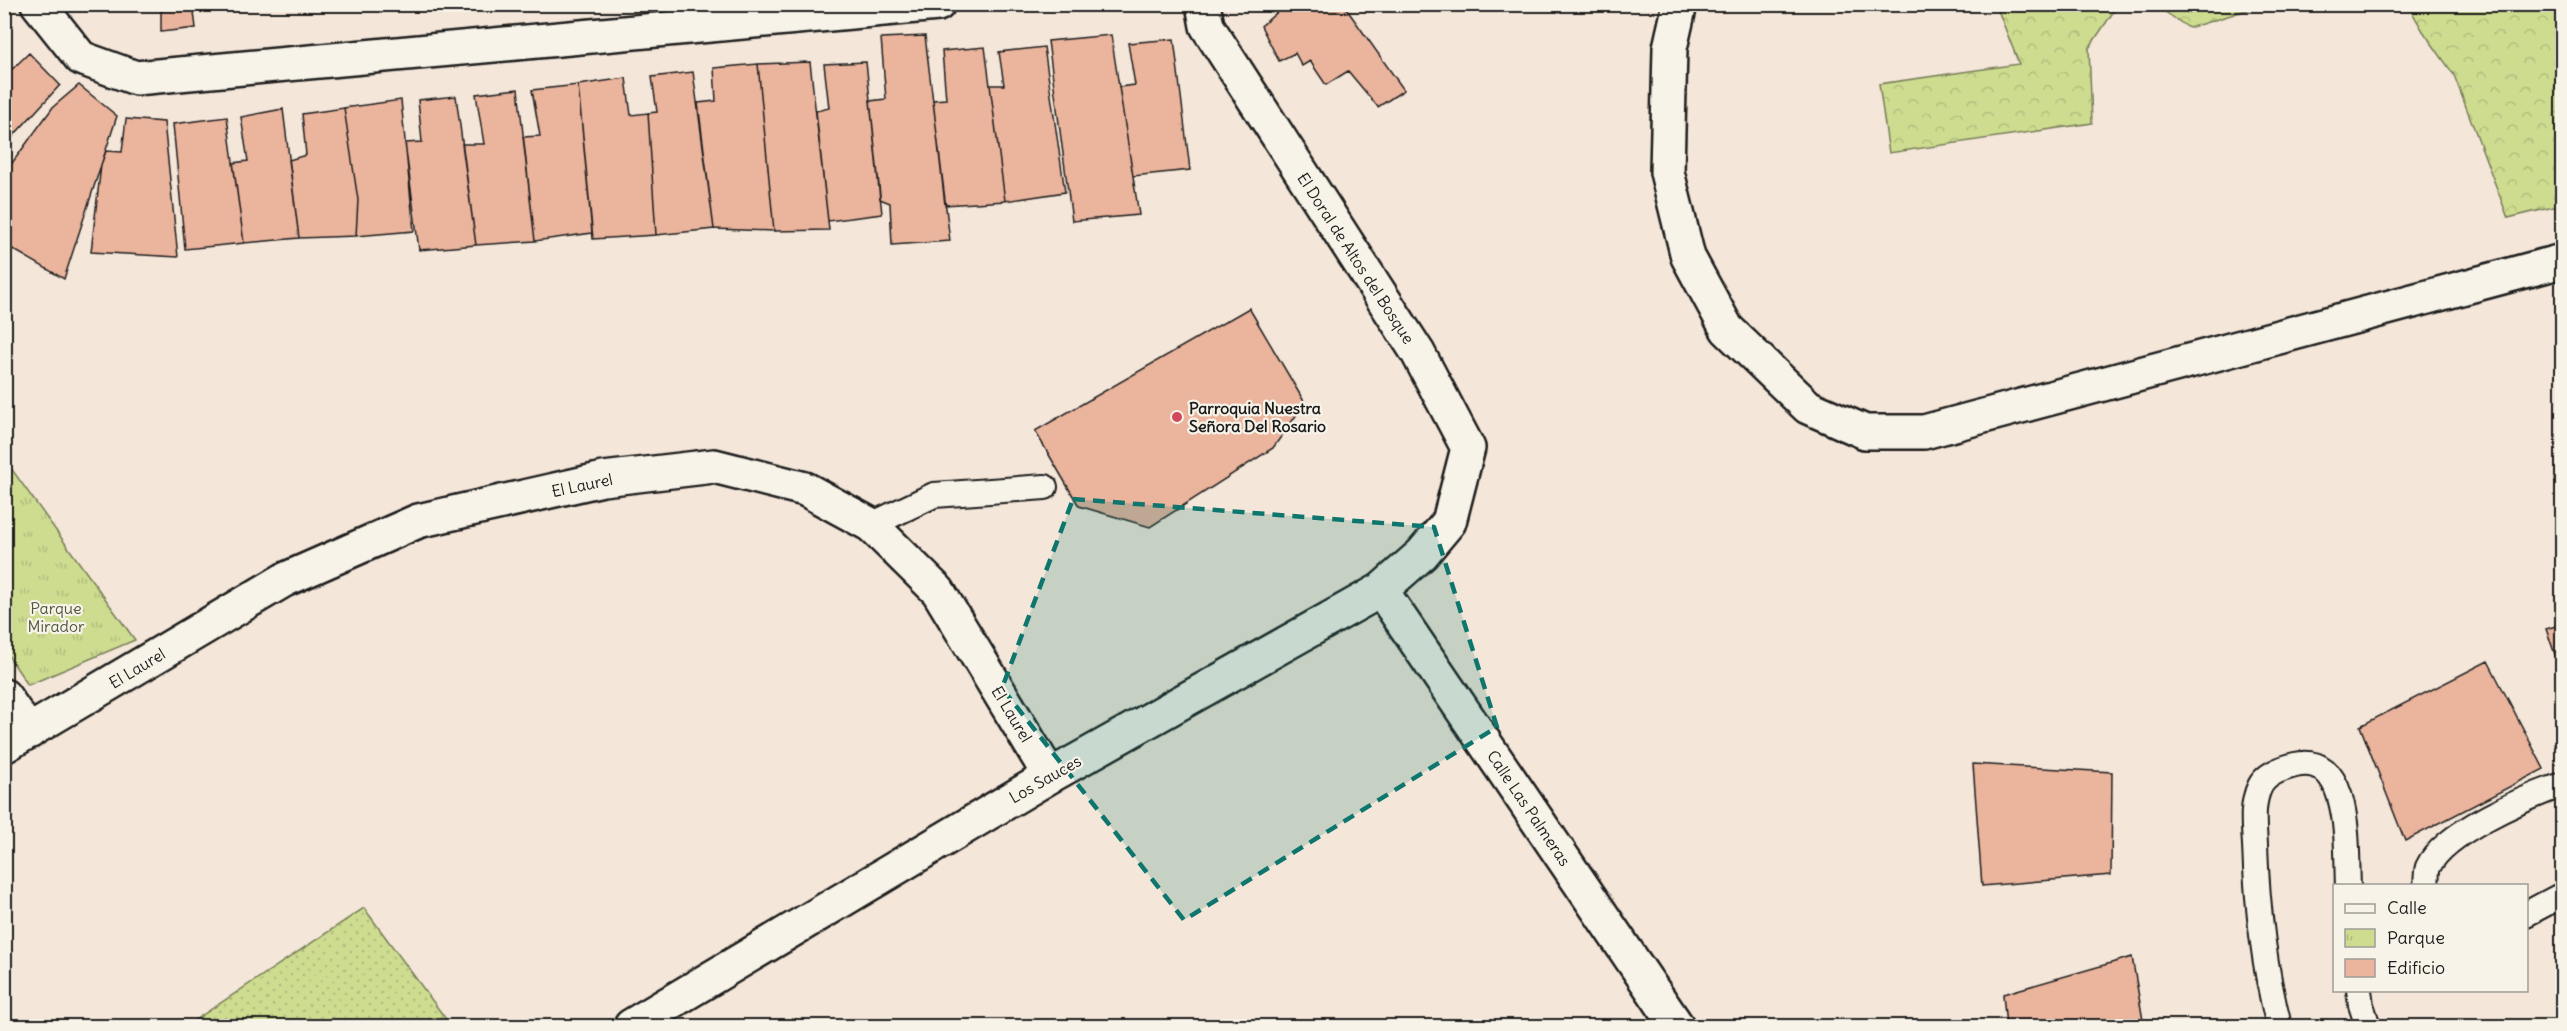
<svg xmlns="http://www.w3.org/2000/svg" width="2567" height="1031" font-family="Delius,sans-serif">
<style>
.grass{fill:url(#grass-dots);stroke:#757c56;stroke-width:1.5}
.forest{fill:url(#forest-crowns);stroke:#757c56;stroke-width:1.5}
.park{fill:url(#park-tufts);stroke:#757c56;stroke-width:1.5}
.building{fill:#eab49d;stroke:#1c1c1c;stroke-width:1.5}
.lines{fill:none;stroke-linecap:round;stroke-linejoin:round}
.service-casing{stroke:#1c1c1c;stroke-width:28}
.minor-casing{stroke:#1c1c1c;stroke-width:38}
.service{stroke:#f7f3e8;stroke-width:24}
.minor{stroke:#f7f3e8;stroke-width:33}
.marked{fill:#0f766e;fill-opacity:0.2;stroke:#0f766e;stroke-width:4.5;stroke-dasharray:12 8;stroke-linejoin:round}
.poi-dot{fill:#d1495b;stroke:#f7f3e8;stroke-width:2}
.labels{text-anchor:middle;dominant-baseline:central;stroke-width:4.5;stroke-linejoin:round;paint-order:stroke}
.street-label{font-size:16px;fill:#1c1c1c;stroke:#f7f3e8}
.poi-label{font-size:16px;font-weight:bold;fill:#1c1c1c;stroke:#f7f3e8;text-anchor:start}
.park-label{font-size:16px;fill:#51563f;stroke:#f7f3e8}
</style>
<defs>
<pattern id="grass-dots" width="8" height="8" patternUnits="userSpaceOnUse" patternTransform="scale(1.5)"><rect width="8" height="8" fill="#cedc90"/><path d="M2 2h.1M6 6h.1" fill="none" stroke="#b0bc7c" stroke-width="1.8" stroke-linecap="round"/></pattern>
<pattern id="forest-crowns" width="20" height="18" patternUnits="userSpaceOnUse" patternTransform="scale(1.5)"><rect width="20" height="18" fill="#cedc90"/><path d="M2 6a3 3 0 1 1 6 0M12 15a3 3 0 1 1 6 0" fill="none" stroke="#b0bc7c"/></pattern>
<pattern id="park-tufts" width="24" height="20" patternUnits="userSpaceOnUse" patternTransform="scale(1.5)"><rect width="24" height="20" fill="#cedc90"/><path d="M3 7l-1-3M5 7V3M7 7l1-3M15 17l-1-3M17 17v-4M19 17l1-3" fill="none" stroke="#b0bc7c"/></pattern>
</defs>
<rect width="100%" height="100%" fill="#f4e6d9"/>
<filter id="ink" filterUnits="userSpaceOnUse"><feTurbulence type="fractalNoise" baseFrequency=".0167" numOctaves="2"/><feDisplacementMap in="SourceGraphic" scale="12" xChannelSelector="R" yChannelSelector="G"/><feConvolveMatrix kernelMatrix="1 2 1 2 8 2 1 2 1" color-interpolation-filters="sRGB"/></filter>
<g filter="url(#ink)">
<path class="grass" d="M364,908L451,1026H186Z"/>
<path class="forest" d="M1996,5H2118L2089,48L2092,123L1889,153L1879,84L2019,64Z
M2155,5H2263L2189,28Z
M2408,5H2562V205L2508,218L2454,75L2423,31Z"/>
<path class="park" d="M4,452L5,460L135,640L28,685L5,651Z"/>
<path class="building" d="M161,4H193L196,28L161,32Z
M1287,4H1343L1404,90L1378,107L1348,71L1326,85L1310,61L1302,66L1295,53L1279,61L1261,26Z
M1111,35L1139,215L1072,221L1048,41Z
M925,36L950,241L892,245L890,203L880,199L870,101L886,99L881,38Z
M1174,39L1190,170L1133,176L1119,87L1135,85L1128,43Z
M985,47L1005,201L945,205L933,100L946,99L942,51Z
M1044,47L1065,192L1005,201L990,85H1004L999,52Z
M29,53L60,85L4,146V77Z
M810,62L829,230L774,231L758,64Z
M866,62L882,214L828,221L816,111L829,108L824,64Z
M758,64L774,231L714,229L698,103L716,101L714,68Z
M693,72L714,229L656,235L648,113L657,112L652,77Z
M626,78L631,115L648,113L656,235L593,239L578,85Z
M79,85L117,116L64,279L4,244V214L10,204L4,200V174L53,107Z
M578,85L592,233L535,241L523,137L540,136L532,90Z
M518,89L535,241L476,245L462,144H484L476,94Z
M456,96L476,245L419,250L405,143L422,142L418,100Z
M401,100L414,231L356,236L358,200L344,108Z
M344,108L358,200L356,236L299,238L289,160L306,155L302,114Z
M283,109L299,238L244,243L233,163L248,161L241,117Z
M227,117L244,243L185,249L173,124Z
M126,119L164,122L178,257L91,252L101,165L106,151L122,152Z
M1249,308L1305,403L1273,448L1150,527L1079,506L1035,431Z
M2562,624V674L2546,629Z
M2488,661L2544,769L2405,841L2360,726Z
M1973,764L2112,772L2111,875L1982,886Z
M2132,957L2144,1026H2006L2003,994Z"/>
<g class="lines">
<g class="service-casing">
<path id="service" d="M871,525L934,495L1045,487
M2426,886C2427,880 2426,872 2428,867C2444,832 2527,797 2562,785
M2526,914L2562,895
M2359,990L2361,1005L2368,1026
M2279,1026C2264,967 2257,906 2255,845C2254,826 2251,804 2260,786C2266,774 2283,768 2295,765C2353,751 2346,852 2348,886"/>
</g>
<g class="minor-casing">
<path id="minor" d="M38,4L81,58L136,78L938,4
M1680,4L1670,48L1667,172L1688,257L1727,329L1808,407L1865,432H1924L2562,261
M1381,590L1677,1026
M4,696L29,732
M4,746L284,580L418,521L603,479L714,466L805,489L871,525L938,591L1050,776
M631,1026L1050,776L1381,590L1422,554L1449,522L1468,448L1418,353L1207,26L1203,4"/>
</g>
<use href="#service" class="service"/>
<use href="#minor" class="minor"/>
</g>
</g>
<path class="marked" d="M1073,499L1434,527L1497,727L1184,920L1002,688Z"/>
<circle class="poi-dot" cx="1177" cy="417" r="6"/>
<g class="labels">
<g class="street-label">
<text transform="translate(1356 258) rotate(57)">El Doral de Altos del Bosque</text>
<text transform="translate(582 485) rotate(-12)">El Laurel</text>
<text transform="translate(137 668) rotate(-31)">El Laurel</text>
<text transform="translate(1012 714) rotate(59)">El Laurel</text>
<text transform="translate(1045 779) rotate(-30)">Los Sauces</text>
<text transform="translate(1529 808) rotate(56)">Calle Las Palmeras</text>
</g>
<g class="poi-label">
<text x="1189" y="408">Parroquia Nuestra<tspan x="1189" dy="18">Señora Del Rosario</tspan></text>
</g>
<g class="park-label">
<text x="56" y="608">Parque<tspan x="56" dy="18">Mirador</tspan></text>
</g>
</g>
<rect width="2567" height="1031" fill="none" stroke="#f7f3e8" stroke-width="24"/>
<rect x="12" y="12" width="2543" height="1007" fill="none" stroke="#1c1c1c" stroke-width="2" filter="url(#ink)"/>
<rect x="2333" y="884" width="195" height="108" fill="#f7f3e8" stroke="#9f9d96" stroke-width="1.5"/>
<rect x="2345" y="904" width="30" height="9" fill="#f7f3e8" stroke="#9f9d96" stroke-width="1.5"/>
<text x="2387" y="914" font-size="18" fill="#1c1c1c">Calle</text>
<rect x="2345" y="929" width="30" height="18" fill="url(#park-tufts)" stroke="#9f9d96" stroke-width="1.5"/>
<text x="2387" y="944" font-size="18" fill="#1c1c1c">Parque</text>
<rect x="2345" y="959" width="30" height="18" fill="#eab49d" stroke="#9f9d96" stroke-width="1.5"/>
<text x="2387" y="974" font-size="18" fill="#1c1c1c">Edificio</text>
</svg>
